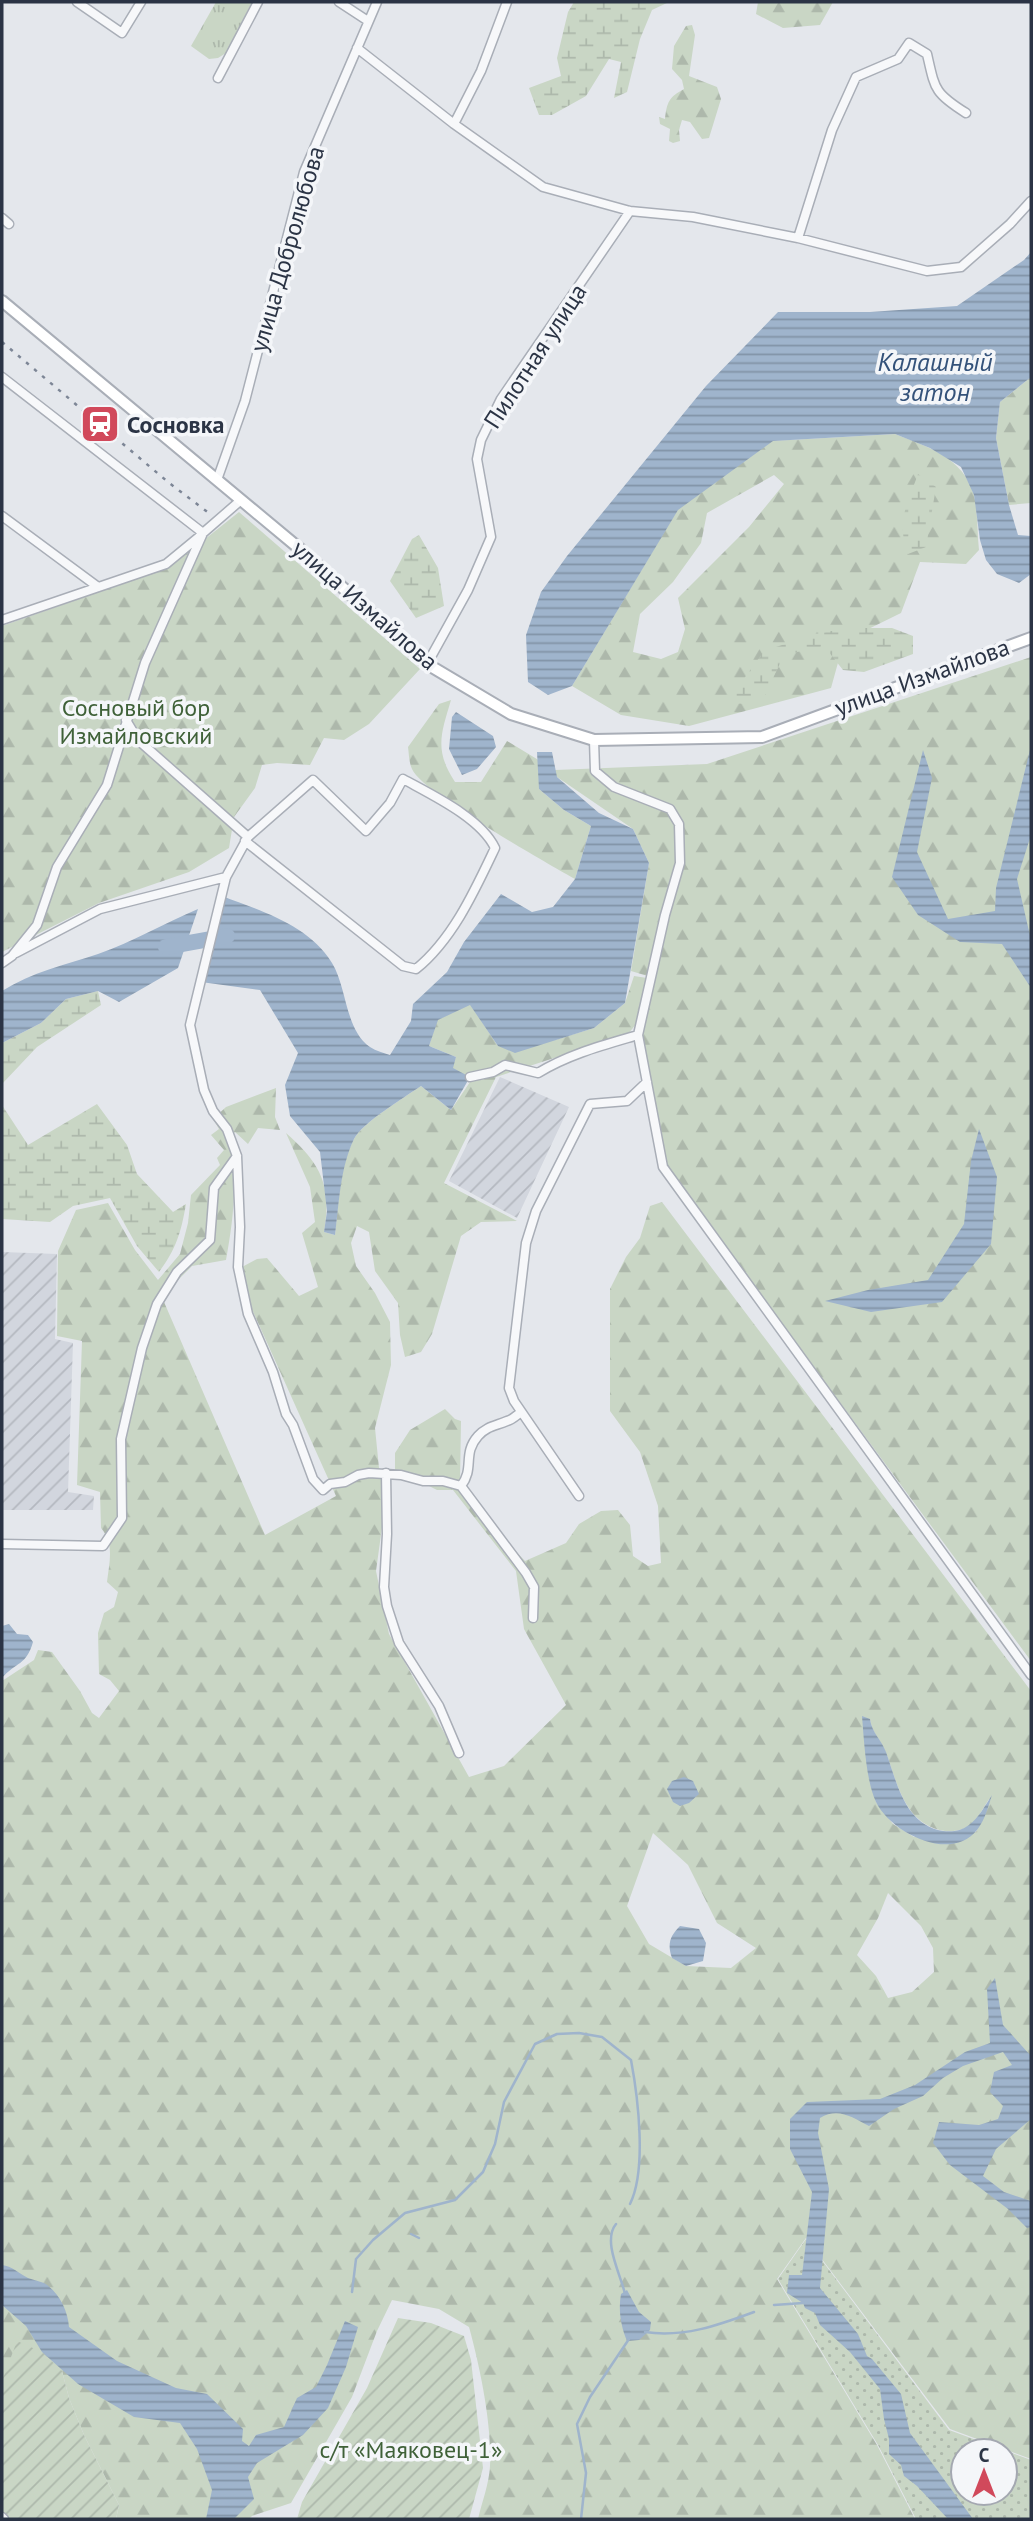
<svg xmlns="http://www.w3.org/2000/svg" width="1033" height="2521" font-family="'PT Sans',sans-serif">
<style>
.industrial{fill:url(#industrial-furrows)}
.grass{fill:url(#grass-dots);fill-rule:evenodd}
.forest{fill:url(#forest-firs);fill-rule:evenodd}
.wetland{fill:url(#wetland-marsh)}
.park{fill:url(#park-tufts)}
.garden{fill:url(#garden-furrows)}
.water{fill:url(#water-rules)}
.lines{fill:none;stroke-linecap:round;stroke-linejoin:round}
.stream{stroke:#9fb4cc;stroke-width:2.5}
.river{stroke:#9fb4cc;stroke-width:16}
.street-casing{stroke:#a9aeb7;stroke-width:11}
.secondary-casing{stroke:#a9aeb7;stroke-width:14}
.street{stroke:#f7f8fa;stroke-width:8}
.secondary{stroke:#fff;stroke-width:10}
.rail{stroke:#7d8696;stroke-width:2.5;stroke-dasharray:3.5 7;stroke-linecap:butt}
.labels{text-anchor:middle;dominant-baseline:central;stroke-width:7;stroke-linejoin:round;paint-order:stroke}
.street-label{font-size:24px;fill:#2b3445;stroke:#f4f6f9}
.poi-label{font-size:24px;font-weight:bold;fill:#2b3445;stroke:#f4f6f9;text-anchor:start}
.park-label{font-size:24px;fill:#3f6138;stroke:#f4f6f9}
.water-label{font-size:26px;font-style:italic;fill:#34527a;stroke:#f4f6f9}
</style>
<defs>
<pattern id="industrial-furrows" width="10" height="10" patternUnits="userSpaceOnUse" patternTransform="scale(1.75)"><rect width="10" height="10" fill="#d2d6de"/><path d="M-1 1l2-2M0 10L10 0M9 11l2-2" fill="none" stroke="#b4b8c0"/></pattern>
<pattern id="grass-dots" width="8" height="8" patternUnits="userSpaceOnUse" patternTransform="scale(1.75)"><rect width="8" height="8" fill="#c9d6c5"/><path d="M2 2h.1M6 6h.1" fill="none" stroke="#adb8ab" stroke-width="1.8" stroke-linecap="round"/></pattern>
<pattern id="forest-firs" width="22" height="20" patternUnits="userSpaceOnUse" patternTransform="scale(1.75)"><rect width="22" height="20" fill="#c9d6c5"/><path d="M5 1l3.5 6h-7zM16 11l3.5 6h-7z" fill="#adb8ab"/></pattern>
<pattern id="wetland-marsh" width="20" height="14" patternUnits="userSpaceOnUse" patternTransform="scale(1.75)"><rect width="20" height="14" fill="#c9d6c5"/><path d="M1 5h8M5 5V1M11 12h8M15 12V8" fill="none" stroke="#adb8ab"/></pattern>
<pattern id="park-tufts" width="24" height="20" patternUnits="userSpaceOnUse" patternTransform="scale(1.75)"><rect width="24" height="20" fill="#c9d6c5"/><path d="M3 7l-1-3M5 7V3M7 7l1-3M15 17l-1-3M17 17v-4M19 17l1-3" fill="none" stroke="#adb8ab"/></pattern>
<pattern id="garden-furrows" width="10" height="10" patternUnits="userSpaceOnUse" patternTransform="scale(1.75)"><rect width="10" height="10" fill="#c9d6c5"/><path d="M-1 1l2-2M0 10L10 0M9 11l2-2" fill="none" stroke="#adb8ab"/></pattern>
<pattern id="water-rules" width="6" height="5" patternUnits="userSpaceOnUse" patternTransform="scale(1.75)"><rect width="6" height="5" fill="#9fb4cc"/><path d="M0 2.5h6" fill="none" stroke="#8293a7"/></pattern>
</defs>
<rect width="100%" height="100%" fill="#e4e7ec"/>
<path class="industrial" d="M500,1077L569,1107L517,1218L449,1181Z
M2,1252L57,1254L55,1339L73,1343L68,1492L94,1496L93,1510H2Z"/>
<path class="grass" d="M806,2239L949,2430L1031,2460V2519H916L878,2445L778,2279ZM963,2451H1005V2493H963Z"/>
<path class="forest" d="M758,2H833L820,25L783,28L756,14Z
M692,25L695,35L689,76L717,87L721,99L709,138L702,139L690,122L682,120L679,130L680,141L673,143L669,141L670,129L660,124L659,117L665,119C667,102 669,97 684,89L682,80L672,69L674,46L686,26Z
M1031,377V503L1009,505L996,438L1000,402Z
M895,434C928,447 963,457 974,495C978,512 977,532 979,550L966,564L920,562L901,613L844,641L831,688L689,726L621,715L572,686L678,509L772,441ZM774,475L784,484L749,527L678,598L685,629L678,652L661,659L633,652L640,614L673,582L701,543L707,513Z
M239,512L420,669L369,724L344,740L324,738L310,765L277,763L262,765L255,788L234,817L229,848L189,872L99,903L2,952V626L170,567Z
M1031,657V1661L666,1167L642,1035L651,977L631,971L649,863L633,829L557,777L539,789L564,810L591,826L575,879C547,863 421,792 412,769C409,763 409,754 408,747L439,704L451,700C441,734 434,750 455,782H481L507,741L555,770L707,764Z
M634,976L647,978L637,1023L628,1034L496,1077L444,1183L517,1221L481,1222L461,1236L432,1334L421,1352L405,1357L400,1335L398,1303L375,1271L369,1232L357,1226L351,1243L356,1266L375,1293L390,1322L391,1365L375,1428L379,1468L388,1484L376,1571L389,1634L469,1777L504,1766L566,1705L524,1629L516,1571L453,1490H437L413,1478L395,1480V1453L410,1430L445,1409L455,1419L461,1421L460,1482L488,1522L525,1561L566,1543L579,1524L601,1511L618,1510L630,1525L633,1556L648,1566L661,1563L658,1506L640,1452L610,1411V1289L626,1257L640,1238L650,1206L662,1202L1031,1691V2459L950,2429L806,2238L777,2279L877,2445L915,2519H478C482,2502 489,2484 490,2466C492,2424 480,2367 469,2327L439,2309L392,2300L377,2331L352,2397L291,2503L252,2516L249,2519H116L119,2505L84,2435L69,2398L62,2371L3,2379L2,2381V1681L34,1660L38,1650L52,1652L80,1691L92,1713L99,1718L119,1691L110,1680L99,1674L98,1633L104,1613L114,1607L118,1592L107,1582C109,1563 115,1544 101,1528L100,1492L77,1485L82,1341L57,1336L58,1251L76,1210L108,1203L135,1250L158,1280L180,1254L188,1223L191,1195L220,1165L217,1158L224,1150L211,1135L219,1129L213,1119L226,1107L276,1088L275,1117L280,1130L258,1128L248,1144L235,1132L228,1140C239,1178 233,1221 226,1260L192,1266L167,1291L164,1302L265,1535L336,1496L246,1296L242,1267L257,1259L267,1258L299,1296L318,1287L302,1233L315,1222L310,1187L286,1133C321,1164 332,1185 324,1232L335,1235C339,1204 339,1167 354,1139C362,1123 405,1097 421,1086L451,1110L470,1082L452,1068L456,1057L429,1046L437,1020L470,1004L498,1046L555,1040L594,1028L625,1003ZM870,1719C872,1734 881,1739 886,1753C898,1785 905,1825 945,1831C953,1832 964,1830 971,1825C978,1819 984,1806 990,1798L976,1832L914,1837L893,1824L876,1802L866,1758ZM653,1833L688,1865L717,1923L756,1948L731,1968L686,1966L649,1944L627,1906ZM888,1893L921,1926L933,1948L934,1972L912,1992L888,1998L876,1976L857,1955L878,1918Z"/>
<path class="wetland" d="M574,2H669L652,10L640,39L627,92L614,98L621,62L609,59L586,96L552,115H539L529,88L561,76L557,58L568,12Z
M918,474L936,487L926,547L908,554C896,521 907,505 918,474Z
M419,535L438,568L444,606L416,618L390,581L412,539Z
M849,628H892L913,636V654L864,672L843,670L824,646L784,655L765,695L746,704L731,703L733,694L764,651L815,634Z
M98,991L101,1005L37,1047L2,1084V1043L41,1023L66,999Z
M97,1104L127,1145L137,1174L173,1212L186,1204C181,1233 176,1249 159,1272L137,1246L110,1198L73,1206L50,1222L2,1219V1105L28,1145Z"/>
<path class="park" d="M216,2H252L226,53L218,58L209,59L191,46Z"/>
<path class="garden" d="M398,2318L431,2323L464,2336L471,2360L483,2468L469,2519H297L302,2502L367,2388Z
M17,2341L42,2352L62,2371L69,2398L84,2435L119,2505L116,2519H2V2381Z"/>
<path class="water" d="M1031,252V377L1000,402L996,438L1009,505L1018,535L1031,536V574L1019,583L997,574L986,560L980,540L974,495L961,467L930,448L895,434L773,441L678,510L572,686L548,695L528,682L526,635L541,592L567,556L706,386L778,312H870L957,306L1024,260Z
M456,712L493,736L496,747L477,769L462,775L449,749L452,717Z
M1031,746V835L1017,879L1031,940V988L1002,944L960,942L918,915L892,877L923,750L932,778L917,852L948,919L995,911L996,888Z
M537,752H552L557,777L599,813L633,829L649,863L625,1003L594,1028L515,1053L498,1046L470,1005L438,1020L429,1046L456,1057L453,1068L470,1077L451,1110L421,1086C405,1097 362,1123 354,1139C340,1168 339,1204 335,1235L324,1232L327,1211L320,1152L290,1116L285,1085L298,1053L260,990L201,982L222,896C261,911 309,925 332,963C347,987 345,1030 370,1047C376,1051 384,1053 390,1055L411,1021L413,1004L447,972L464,942L501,894L532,912L553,907L575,879L591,826L564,810L539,789Z
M198,909L178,968L119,1002L98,991L66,999L41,1023L2,1043V991C32,972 65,965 98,954C132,942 165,923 198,909Z
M979,1129L997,1177L991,1244L942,1302L871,1312L825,1301L868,1290L928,1280L964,1224L971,1161Z
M9,1624L17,1634L28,1635L33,1642C26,1666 17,1661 2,1678V1626Z
M862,1716L870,1719C872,1733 881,1739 886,1752C897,1783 905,1825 943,1831C953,1832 961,1831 969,1825C978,1819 986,1804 992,1795C988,1807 985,1820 977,1830C951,1863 891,1833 876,1802C866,1781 864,1740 862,1716Z
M684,1777L693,1781L699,1794L689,1803L680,1806L673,1802L667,1789L672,1781Z
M680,1926L699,1929L706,1943L703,1961L686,1966L672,1958C667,1944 670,1936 680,1926Z
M995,1978L1003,2025L1031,2056V2119L996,2149L983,2176L1004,2192L1031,2201V2227L1027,2228L1008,2209L950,2165L933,2143L939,2122L979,2125L998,2119L1003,2106L990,2092L994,2072L1012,2065L1003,2052L963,2066L943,2078L923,2096L894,2109L869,2126C852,2117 838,2107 820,2118L818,2133L829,2189L820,2288L858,2334L867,2356L872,2359L901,2394L910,2433L973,2519H948L917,2486L904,2476L901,2465L889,2454V2439L884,2419L880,2389L850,2352L820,2325L815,2313L805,2308L803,2303L787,2293L789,2275H802L812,2192L790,2149V2119L807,2102L880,2099L915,2085L965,2052L990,2043L987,1989Z
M2,2265C12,2266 18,2273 28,2278C33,2280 39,2281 44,2283C59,2292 68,2311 69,2327L117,2361L176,2388L207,2394L243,2429L242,2441L249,2446L256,2435L284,2427L297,2398L316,2387L327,2365L345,2321L358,2327L346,2367L328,2408L303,2435L257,2463L248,2477L254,2499L234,2519H206L212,2490L197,2449L180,2423L134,2417L78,2384L42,2352L26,2326L2,2305Z
M627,2290L639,2312L651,2322L650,2330L639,2340L627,2341C621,2327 618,2310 621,2294Z"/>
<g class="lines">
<path class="stream" d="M616,2224C602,2241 621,2275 625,2294
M411,2234L419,2238
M352,2292L356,2259L373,2240L405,2213L455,2200L483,2172L495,2144L504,2102L535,2044L557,2034L579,2033L602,2037L631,2060C638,2097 647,2170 630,2204
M774,2305L803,2303
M645,2332C683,2338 719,2325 754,2312
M581,2519L586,2473L577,2424L590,2397L629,2339"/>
<path class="river" d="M166,947L227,936"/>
<g class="street-casing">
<path id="street" d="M77,2L122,33L141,2
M339,2L368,21
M357,48L454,124L543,187L630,211L693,217L798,238L927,271L961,267L1010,224L1031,201
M218,78L258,2
M454,124L481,71L507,2
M2,218L9,224
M798,238L832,130L856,77L898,59L909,43L927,54C935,89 934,93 966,113
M2,377L203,533L241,500
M217,480L245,401L304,172L377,2
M2,516L98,587
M2,620L166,564L200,536
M427,664L468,590L491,537L477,459L481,440L501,399L630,211
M126,720L138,740L248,837L226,877L190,1025L204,1090L213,1111L227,1129L237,1156L240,1227L238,1267L248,1314L273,1372L286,1414L293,1425L313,1479L323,1490L330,1484L345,1482L358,1475L369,1473L401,1475L423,1481H443L461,1486L526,1573L534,1587L533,1618
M594,740L595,771L614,787L670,809L679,824L680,863L665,915L638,1035L663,1167L1031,1675
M245,841L403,966L416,969C453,939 475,890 495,848C481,818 432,795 403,779L390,803L366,831L313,780L248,837
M16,953L100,909L226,877
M2,963L12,956L37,925L57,867L107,785L145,663L203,533
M470,1077L493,1072L505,1065L538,1073C569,1054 604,1045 638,1035
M386,1473L387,1534L384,1587L387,1606L399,1643L439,1706L459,1753
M461,1486C475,1468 462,1454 478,1436C487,1426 496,1426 507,1421C512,1420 517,1415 521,1412
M579,1496L514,1401L509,1388L526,1243L536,1211L590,1104L627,1101L647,1082
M2,1544L103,1546L122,1518L121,1439L142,1348L157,1304L177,1272L210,1240L214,1188L237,1156
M2,2517L4,2519"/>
</g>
<g class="secondary-casing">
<path id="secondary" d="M2,301L300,549L427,664L511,714L594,740L762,737L1031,638"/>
</g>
<use href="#street" class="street"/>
<use href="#secondary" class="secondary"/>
<path class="rail" d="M2,342L168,482L210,514"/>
</g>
<defs>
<g id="station-square" transform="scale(2.0125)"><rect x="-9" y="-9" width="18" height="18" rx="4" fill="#d1495b" stroke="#f4f6f9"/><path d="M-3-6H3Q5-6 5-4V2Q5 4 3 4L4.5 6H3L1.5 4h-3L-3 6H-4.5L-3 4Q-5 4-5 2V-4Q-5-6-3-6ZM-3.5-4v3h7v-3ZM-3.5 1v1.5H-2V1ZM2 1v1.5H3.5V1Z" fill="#fff"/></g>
</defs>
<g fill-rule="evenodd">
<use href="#station-square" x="100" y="424"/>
</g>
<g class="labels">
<g class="street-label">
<text transform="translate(287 249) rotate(-74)">улица Добролюбова</text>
<text transform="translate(535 356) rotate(-57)">Пилотная улица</text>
<text transform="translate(365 605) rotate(41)">улица Измайлова</text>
<text transform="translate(922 677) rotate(-20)">улица Измайлова</text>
</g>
<g class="poi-label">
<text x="127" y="424">Сосновка</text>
</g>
<g class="park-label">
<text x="136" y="707">Сосновый бор<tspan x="136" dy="28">Измайловский</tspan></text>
<text x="411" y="2449">с/т «Маяковец-1»</text>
</g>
<g class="water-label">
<text x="935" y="361">Калашный<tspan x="935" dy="30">затон</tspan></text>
</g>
</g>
<rect width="1033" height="2521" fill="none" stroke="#2b3445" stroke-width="7"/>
<g transform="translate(984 2472)"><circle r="33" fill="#f4f6f9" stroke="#a4a8b1" stroke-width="2"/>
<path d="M0-5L12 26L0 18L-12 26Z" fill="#d1495b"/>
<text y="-10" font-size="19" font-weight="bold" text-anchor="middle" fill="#2b3445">С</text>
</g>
</svg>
